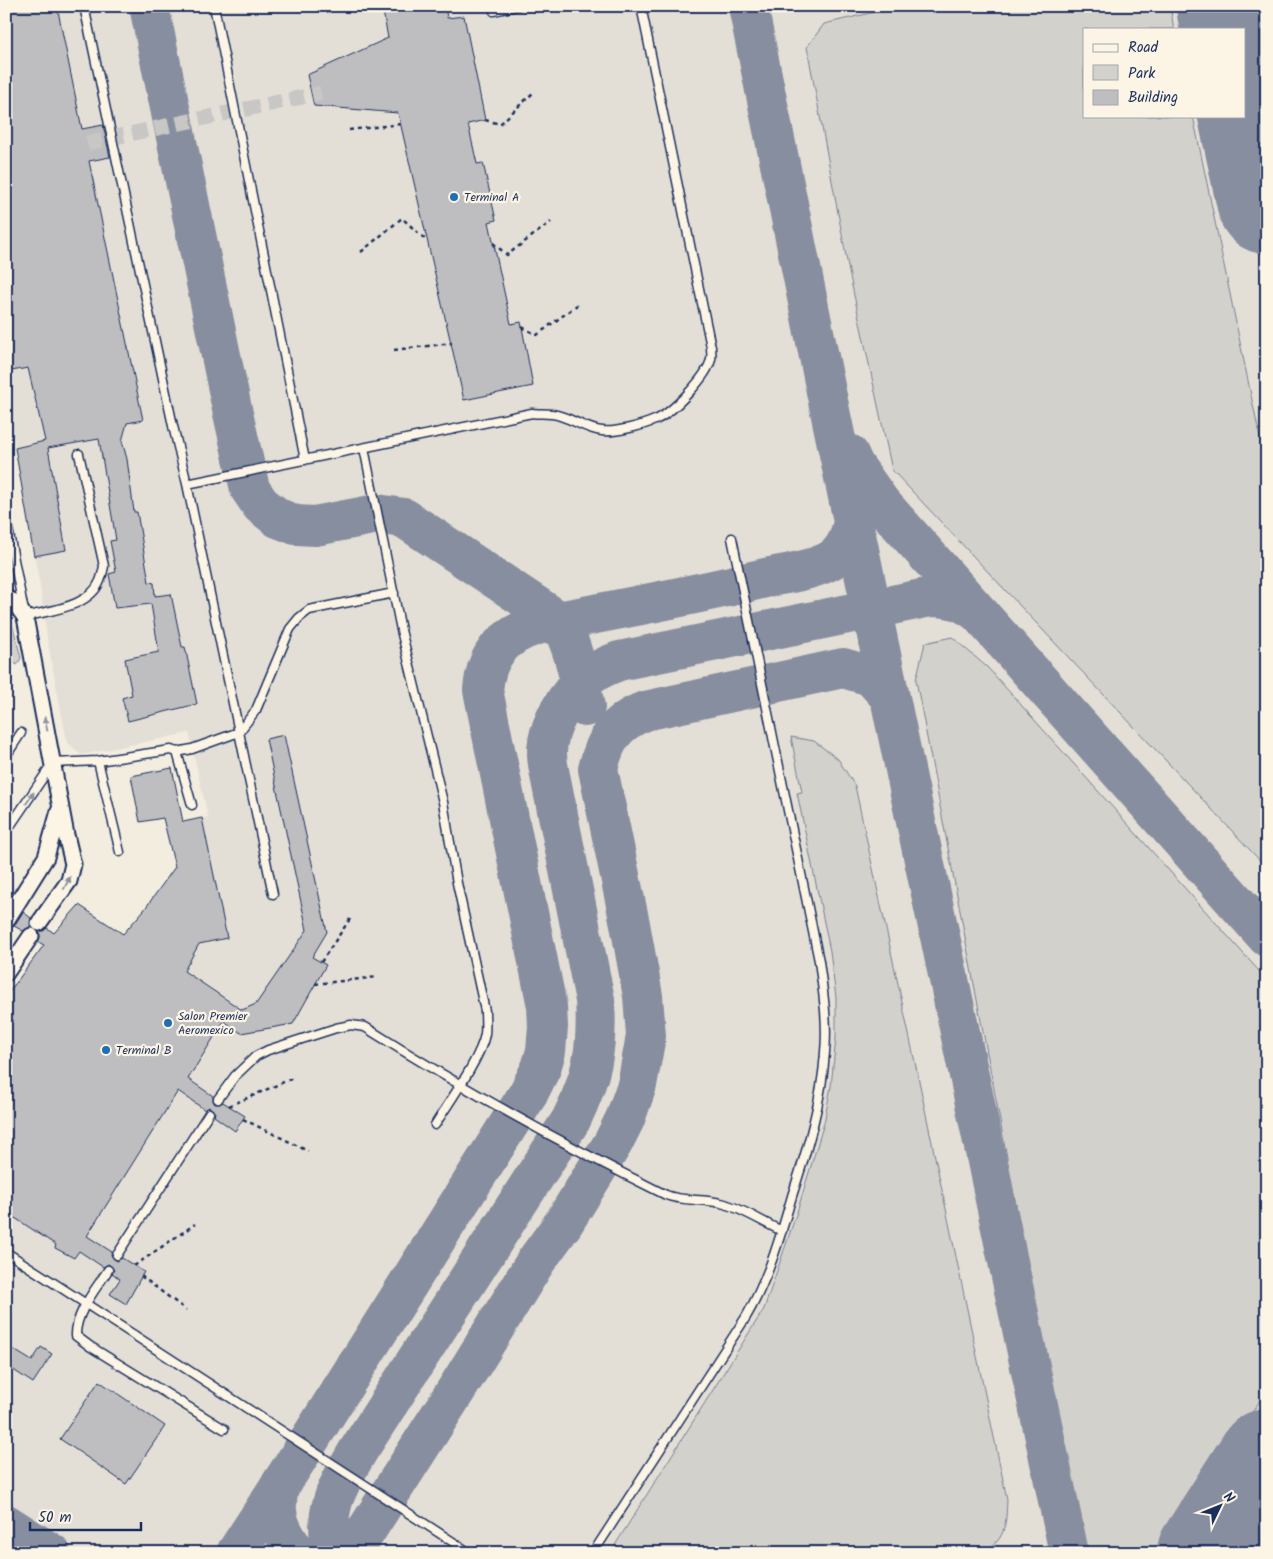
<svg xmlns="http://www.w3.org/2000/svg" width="1273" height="1559" font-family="Kalam,sans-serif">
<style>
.built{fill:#e3dfd6;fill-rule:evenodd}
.green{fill:#d3d1cc;stroke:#778095}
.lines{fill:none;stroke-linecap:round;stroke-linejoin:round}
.taxiway{stroke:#878e9f;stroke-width:40}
.runway{stroke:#878e9f;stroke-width:100}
.building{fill:#bebec0;stroke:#1b2f5e}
.street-tunnel{stroke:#c8c7c6;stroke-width:15;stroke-dasharray:15 8;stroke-linecap:butt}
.lane-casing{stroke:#1b2f5e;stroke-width:11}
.street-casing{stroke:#1b2f5e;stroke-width:19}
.path{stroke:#1b2f5e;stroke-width:2.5;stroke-dasharray:4 4;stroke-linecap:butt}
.lane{stroke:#fcf5e5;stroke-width:8}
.street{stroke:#fcf5e5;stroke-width:15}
.oneway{fill:#8c92a2}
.poi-dot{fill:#1f6fb2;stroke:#fcf5e5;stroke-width:2}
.labels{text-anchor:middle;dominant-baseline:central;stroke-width:4.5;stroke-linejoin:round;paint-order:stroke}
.poi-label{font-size:12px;fill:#1b2f5e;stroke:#fcf5e5;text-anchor:start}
</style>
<rect width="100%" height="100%" fill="#f3ede0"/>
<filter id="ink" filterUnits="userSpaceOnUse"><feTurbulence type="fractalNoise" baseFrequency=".02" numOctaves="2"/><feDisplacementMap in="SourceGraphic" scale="10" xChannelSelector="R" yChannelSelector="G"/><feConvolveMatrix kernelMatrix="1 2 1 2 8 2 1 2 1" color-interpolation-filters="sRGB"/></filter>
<g filter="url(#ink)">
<path class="built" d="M6,6H1267V1553H6V996L44,945L79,905L123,934L144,910L175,867L165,826L208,817L189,733L81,755L67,742L47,638L40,586L6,398ZM1084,29H1244V116H1084Z"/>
<path class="green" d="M900,6H1170L1174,29H1084V116H1193L1267,472V868L892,470L849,272L807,47L824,24Z
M6,609L10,615L21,658L17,665L6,657Z
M952,637L988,668L1267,980V1390L1159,1553H1085L1078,1530L916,680L925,643Z
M791,737L814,741L838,759L855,786L918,1076L1007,1499C1006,1525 1006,1542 980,1553H610L764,1309L797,1212L824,1123L831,1086L836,1038V998L830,951L797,793L802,792Z
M1267,1528V1553H1251Z"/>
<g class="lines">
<path class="taxiway" d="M149,6L232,409L250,489L261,505L278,518L296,525L315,526L377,514L404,518L559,621C574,647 579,677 585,707
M748,6L829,406L1069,1553
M849,454L854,465L880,502L1267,937
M279,1487C275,1507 276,1520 286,1537C290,1544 293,1549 299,1553
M6,1524L51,1553
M236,1553L305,1447L528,1094L541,1068L546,1051L548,1027L547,1006L483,690C486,654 503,636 537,625C612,611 687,597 761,579C782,574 813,571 831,560C847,550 850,535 854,518
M333,1553C321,1511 338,1486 358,1451L571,1120C592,1077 598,1048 595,1000L551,780C549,771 547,762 547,753C547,726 567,693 588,677C597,670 608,665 619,661L931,597C952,597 964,601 981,615
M352,1553L460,1384L536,1261L563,1224L613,1143L625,1119L637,1085L646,1036L643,996L630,924L598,769C605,739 616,722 645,711L843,668L871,676L890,697"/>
<path class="runway" d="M1226,6L1230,29
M1244,96L1267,204
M1207,1553L1267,1459"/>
</g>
<path class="building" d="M6,6H57L82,129L103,125L110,157L89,161L143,420L127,423L122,441L127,459L134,512H137L149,582L154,583L155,596L171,594L182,647H185L197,704L128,721L122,698L132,695L125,659L159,652L151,604L115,608L109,574L116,572L110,541L116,540L99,439L48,448L66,550L34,556L15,448L45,441L28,368L6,372Z
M382,6H445L447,18L464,16L485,120L468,124L477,164L483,163L496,220L489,222L511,324L521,322L533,386L464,400L398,113L314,106L307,75L388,38Z
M284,735L327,932L312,957L326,965L293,1024L241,1033L224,1021L188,1079L213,1096V1101L215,1104H220L223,1102L245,1116L235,1131L214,1116L215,1113L212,1109L209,1107L205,1110L178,1091L87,1236L112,1252L111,1255L114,1259L117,1261L122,1258L144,1272L126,1304L110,1294L120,1279L112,1273L114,1270L111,1266L108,1264L103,1267L79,1251L74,1258L55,1248L56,1245L6,1212V996L44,945L38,942L40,937L39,932L47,928L54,933L79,905L123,934L144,910L175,867L163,818L140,822L131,776L172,768L183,822L202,818L227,938L199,944L184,971L242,1010L256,1004L307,930L266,739Z
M23,912L31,918L30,927L23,931L14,926Z
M6,1345L32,1361L41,1347L52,1354L33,1383L6,1365Z
M99,1381L165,1426L126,1484L60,1439Z"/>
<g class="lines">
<path class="street-tunnel" d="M87,143L321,93"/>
<g class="lane-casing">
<path id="lane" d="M84,6L173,426L187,484L273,894
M214,6L305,460
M494,11L516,6
M364,448L401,630L443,802L457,883L485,1011C485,1018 486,1026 485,1034C481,1058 449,1102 435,1125
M187,484L532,413C538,414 545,413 552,414C569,416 584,429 602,431C615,433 644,425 655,420C671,414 708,376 711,359C712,355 711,351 711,347L641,6
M6,518L25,617C49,610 89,608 100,581C102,576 103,571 104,566L79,454
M177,752L192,749L239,732L256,710L290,629L299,618L309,610L394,593
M6,756L21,733
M98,761L120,852
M6,832L53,763L98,761L171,750L177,752L192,805
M218,1099L235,1076L256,1056L268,1050L336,1028L351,1025L365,1027C463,1089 563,1144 666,1195C683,1202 702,1198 721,1203C742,1208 762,1222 782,1231
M6,1252L470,1553
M117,1255L209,1113
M108,1270C96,1289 75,1313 76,1336L91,1347L224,1429
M593,1553L746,1317C768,1279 780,1238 792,1196C807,1150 822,1101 825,1052C828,1022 823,991 819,961L732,538"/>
</g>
<g class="street-casing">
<path id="street" d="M6,598L14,602L25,617L66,835L73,864L69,881L39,923
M6,921L46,857L59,811
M6,973L31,936"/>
</g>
<path class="path" d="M485,120L500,124L535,91
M349,130L401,124
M493,243L507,255L551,222
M361,252L402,218L427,241
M522,327L537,335L581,302
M394,350L452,343
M321,962L352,916
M315,984L378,977
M229,1106L293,1078
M243,1119L308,1151
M134,1266L195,1224
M141,1276L186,1310"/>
<use href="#lane" class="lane"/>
<use href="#street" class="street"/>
</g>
<defs><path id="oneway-solid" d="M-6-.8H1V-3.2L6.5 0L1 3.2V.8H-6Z" transform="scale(1.25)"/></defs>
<g class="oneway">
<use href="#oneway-solid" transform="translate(46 724) rotate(-101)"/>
<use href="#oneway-solid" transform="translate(30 798) rotate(-56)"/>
<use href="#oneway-solid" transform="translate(67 883) rotate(-62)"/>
</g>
</g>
<g class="poi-dot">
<circle cx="454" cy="197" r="5"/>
<circle cx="168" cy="1023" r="5"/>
<circle cx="106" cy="1050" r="5"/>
</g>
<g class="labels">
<g class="poi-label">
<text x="464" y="197">Terminal A</text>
<text x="178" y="1016">Salon Premier<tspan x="178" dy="14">Aeromexico</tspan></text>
<text x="116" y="1050">Terminal B</text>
</g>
</g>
<rect width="1273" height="1559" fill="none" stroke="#fcf5e5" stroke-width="25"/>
<rect x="12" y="12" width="1248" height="1534" fill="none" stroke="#1b2f5e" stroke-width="2" filter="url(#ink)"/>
<rect x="1083" y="28" width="162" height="90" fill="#fcf5e5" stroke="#a2a6af"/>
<rect x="1093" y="44" width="25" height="8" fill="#fcf5e5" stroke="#a2a6af"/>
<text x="1128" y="52" font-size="15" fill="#1b2f5e">Road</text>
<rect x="1093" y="65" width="25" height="15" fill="#d3d1cc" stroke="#a2a6af"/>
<text x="1128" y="78" font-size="15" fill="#1b2f5e">Park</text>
<rect x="1093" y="90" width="25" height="15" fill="#bebec0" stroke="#a2a6af"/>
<text x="1128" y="102" font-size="15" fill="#1b2f5e">Building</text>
<g transform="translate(1220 1506) rotate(47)" stroke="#fcf5e5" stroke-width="4" paint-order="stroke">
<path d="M0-4L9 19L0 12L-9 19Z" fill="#1b2f5e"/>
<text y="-8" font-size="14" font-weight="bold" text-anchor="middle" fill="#1b2f5e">N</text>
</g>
<path d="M30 1522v8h111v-8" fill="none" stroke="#1b2f5e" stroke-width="2.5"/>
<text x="38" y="1522" font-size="15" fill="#1b2f5e" stroke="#fcf5e5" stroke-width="4" paint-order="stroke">50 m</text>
</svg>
